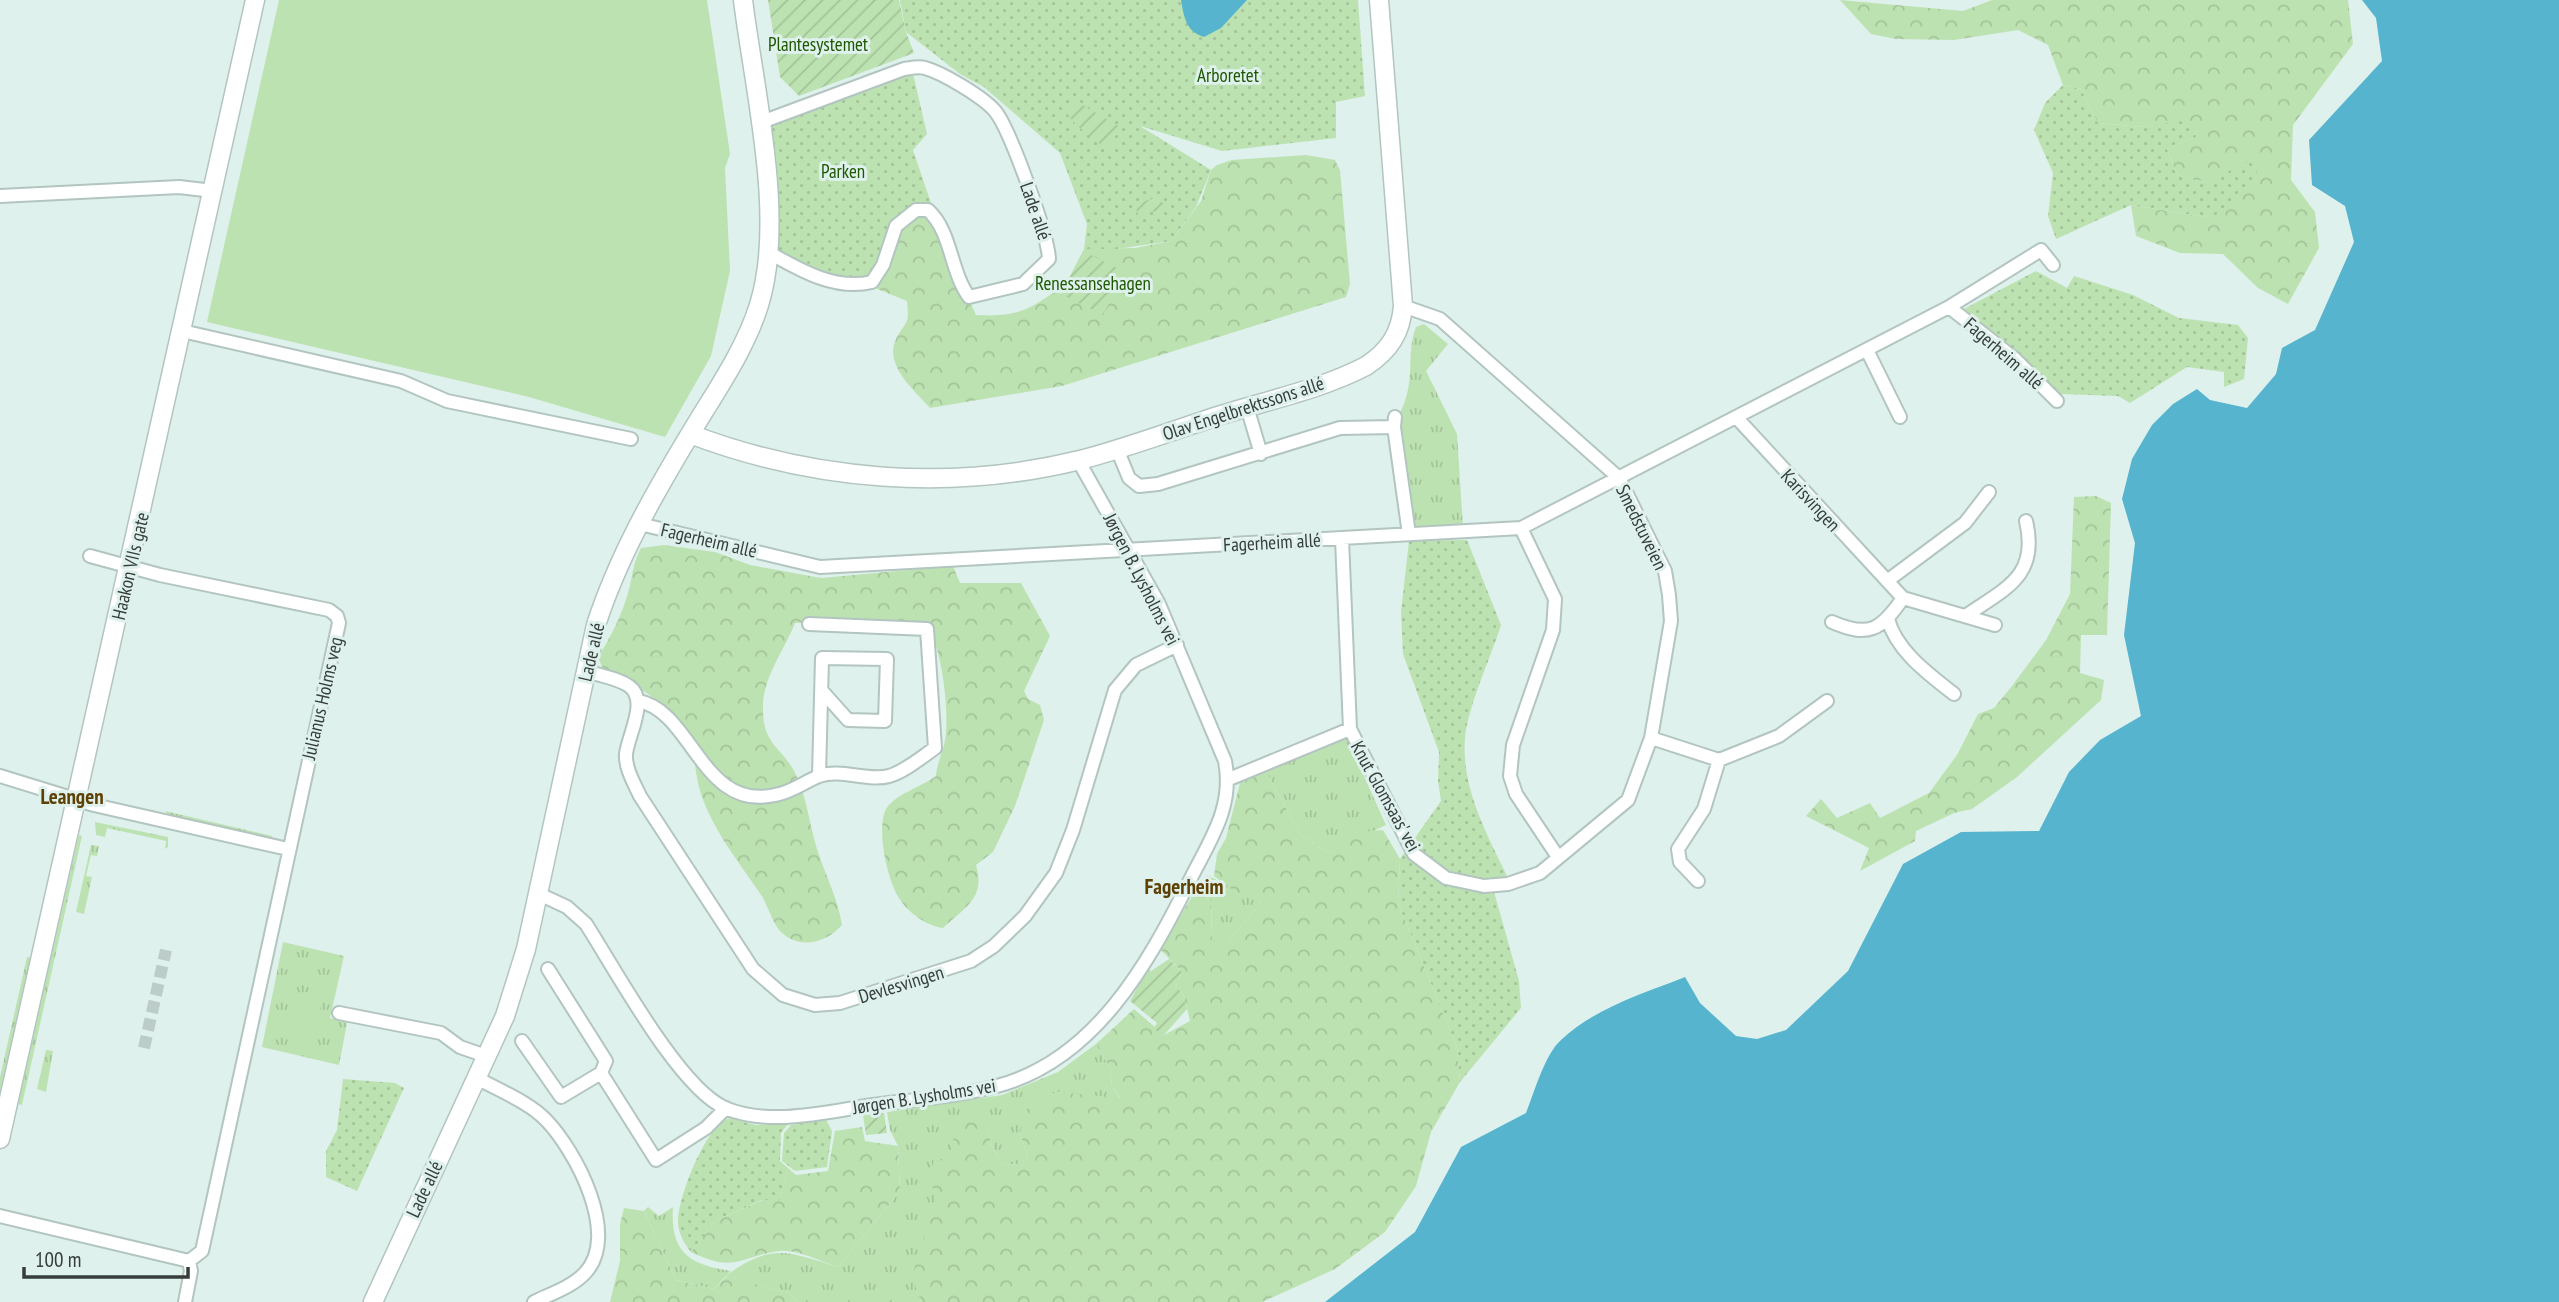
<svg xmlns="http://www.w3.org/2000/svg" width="2559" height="1302" font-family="'PT Sans Narrow',sans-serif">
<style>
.grass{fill:url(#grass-tufts)}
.forest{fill:url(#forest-crowns)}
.park{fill:url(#park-dots)}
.garden{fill:url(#garden-furrows)}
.pitch{fill:#bde2b1}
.water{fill:#57b4ce}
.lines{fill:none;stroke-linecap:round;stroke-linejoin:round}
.street-tunnel{stroke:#bccdc9;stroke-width:12;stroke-dasharray:12 6;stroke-linecap:butt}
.street-casing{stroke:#b2c5c0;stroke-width:16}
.secondary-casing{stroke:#b2c5c0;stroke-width:21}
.street{stroke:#fff;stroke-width:12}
.secondary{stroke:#fff;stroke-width:18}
.labels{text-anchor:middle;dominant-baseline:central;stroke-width:6;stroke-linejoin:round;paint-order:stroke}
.park-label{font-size:19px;fill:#1e5700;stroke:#def1ec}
.street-label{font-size:19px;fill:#363d3b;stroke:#def1ec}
.neighbourhood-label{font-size:21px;font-weight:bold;fill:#5e4105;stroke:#def1ec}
</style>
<defs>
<pattern id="grass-tufts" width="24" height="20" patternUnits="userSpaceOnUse" patternTransform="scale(1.75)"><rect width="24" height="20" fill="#bde2b1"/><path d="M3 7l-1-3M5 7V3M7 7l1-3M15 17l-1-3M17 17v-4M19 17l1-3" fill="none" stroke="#a3c399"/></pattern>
<pattern id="forest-crowns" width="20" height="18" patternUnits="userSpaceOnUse" patternTransform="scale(1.75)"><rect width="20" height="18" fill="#bde2b1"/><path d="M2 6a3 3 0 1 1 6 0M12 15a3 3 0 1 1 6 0" fill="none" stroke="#a3c399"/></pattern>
<pattern id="park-dots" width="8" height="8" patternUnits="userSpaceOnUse" patternTransform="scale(1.75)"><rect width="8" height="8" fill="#bde2b1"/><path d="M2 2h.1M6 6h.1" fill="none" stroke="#a3c399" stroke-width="1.8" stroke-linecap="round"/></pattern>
<pattern id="garden-furrows" width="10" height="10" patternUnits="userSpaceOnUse" patternTransform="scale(1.75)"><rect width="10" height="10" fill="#bde2b1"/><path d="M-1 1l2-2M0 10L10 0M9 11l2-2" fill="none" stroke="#a3c399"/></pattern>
</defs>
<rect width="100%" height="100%" fill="#def1ec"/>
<path class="grass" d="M1424,324L1448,344L1426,371L1457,434L1463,527L1415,529L1400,413C1417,379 1405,355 1416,327Z
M1346,736L1386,825L1328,853L1301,835L1266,772Z
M165,811L272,836L271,839L168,816Z
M95,822L168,837V847L165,849L166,841L107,828L105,837L96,835Z
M79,835L82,836L22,1105L18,1104Z
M91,845L99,846L97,856L91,855L86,876L92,877L84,914L76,912Z
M1207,875L1261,903L1228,941H1212L1211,901L1196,890Z
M283,942L344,956L330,1018L347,1023L339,1065L262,1047Z
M27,957L31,958L0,1095V1077Z
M1096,1044L1110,1068L1112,1086L1120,1099L1056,1092L1020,1133L1028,1157L1020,1164L1002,1165L992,1146L985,1121L949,1158L913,1276L921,1302H799L788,1293L726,1276L714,1289L676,1280L644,1211L648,1207L659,1216L673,1207C670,1253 689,1264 731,1271L727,1275C772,1242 789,1252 838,1267L900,1191L898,1146L890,1130L887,1112L1002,1095L1058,1072Z
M46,1050L53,1051L46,1092L37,1089Z"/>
<path class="forest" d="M1840,0L1963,11L1992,0H2348L2353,44L2293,125L2291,180L2315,212L2319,248L2288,304L2258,288L2223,254L2180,253L2136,236L2131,205L2206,217V182L2177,175L2167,149L2198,136L2183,122L2141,127L2098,123L2081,89L2063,85L2048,45L2018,30L1954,40L1896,39L1871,34Z
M1306,155L1335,160L1340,170L1350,284L1346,297L1062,386L930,408C914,390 882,364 897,337C908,318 909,324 907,301L865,284L896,226L928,210L976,315C1014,317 1026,312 1057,290L1061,294L1084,249L1135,248L1171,241L1201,201L1211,170L1217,165L1232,160Z
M2096,496L2111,503L2107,635H2081L2080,673L2104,680L2101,700L2017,777L1972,809L1954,813L1916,831L1915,841L1860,871L1869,848L1806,816L1821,799L1837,818L1870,803L1880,818L1929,793L1957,755L1978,714L1994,708L2012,686L2046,640L2070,594L2074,497Z
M664,545L715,552L750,565L821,578L953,566L960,583H1021L1050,636L1024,691L1028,699L1040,705L1044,720L1015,806L993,852L976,865C986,898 965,907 943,928C927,926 908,913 899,898C887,879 876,829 886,809C894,795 921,787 936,776C937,761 945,749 946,733C948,700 942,658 930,628L817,621L795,623C784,651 763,677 763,707C762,747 784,747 797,777C807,799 810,826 817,849C825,875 838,898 842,925C826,943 800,950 781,932C772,923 768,905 761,895C739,862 714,832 701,794C692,766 699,752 679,725C659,697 633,683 603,669L598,657C612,635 624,611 630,585C633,571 634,561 641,548Z
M1266,772L1301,835L1328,853L1369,831L1383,830L1400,859L1398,903L1457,1047L1460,1082L1431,1132L1416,1186L1385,1232L1335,1269L1262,1302H921L912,1276L938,1193L927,1182L934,1160L949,1158L957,1123L985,1120L992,1146L1002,1165L1020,1164L1028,1157L1020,1133L1027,1109L1056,1092L1120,1098L1112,1086L1110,1068L1096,1044L1134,1009L1164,1035L1190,1021L1184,996L1176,986L1182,972L1160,949L1196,890L1211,901L1212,941H1228L1261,903L1237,893L1214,876L1217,854L1226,838L1240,783Z
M862,1127L865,1141L898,1146L900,1191L838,1267C822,1262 796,1249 780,1251C739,1256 736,1274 691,1252L715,1221L763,1200L780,1199L788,1168L796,1175L828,1171L835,1131Z
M624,1208L644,1211L676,1280L714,1289L727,1276L788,1293L799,1302H610L620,1261V1224Z"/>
<path class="park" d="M900,0H1358L1365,96L1336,102V138L1222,151L1140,126L1211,170L1196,207L1171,241L1117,249H1084L1087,224L1060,153L984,87L960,74L906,32Z
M912,69L927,134L913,150L932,206H915L869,278C836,289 803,268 774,252L764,132L781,116Z
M2063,85L2081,89L2098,123L2141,127L2184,121L2198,136L2167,149L2177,175L2206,182L2256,158L2257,177L2224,213L2206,217L2131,205L2056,239L2048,216L2053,173L2034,130L2045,103Z
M2036,271L2067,288L2074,276L2133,295L2179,318L2238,325L2248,338L2244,379L2224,387V372L2187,367L2130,403L2118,396L2061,394L1960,311Z
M1467,540L1501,625C1491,657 1468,706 1465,738C1461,789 1488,836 1509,880L1491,881L1519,981L1521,1008L1460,1082L1457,1047L1398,903L1400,859L1441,801L1438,781L1439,752L1403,654L1401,612L1409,541Z
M343,1079L395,1083L404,1088L357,1191L326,1177V1151L337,1130Z
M730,1118L755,1125L788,1124L781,1133L780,1161L788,1168L780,1200H762L715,1221L691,1252C684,1243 679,1235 678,1223C677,1200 706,1123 730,1118Z
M826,1120L832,1131L827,1167L795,1171L782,1161L784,1133L791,1125Z"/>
<path class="garden" d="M768,0H899L906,32L914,53L799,96L780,77Z
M1074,100L1120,127L1108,150L1076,125L1065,111Z
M1161,197L1164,209L1138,215L1135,203Z
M1083,251L1125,272L1103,315L1061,294Z
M1169,959L1182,972L1176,986L1184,996L1187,1009L1164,1035L1153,1029L1157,1023L1130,1001L1148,968L1151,971Z
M884,1113L887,1133L866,1135L863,1115Z"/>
<path class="pitch" d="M279,0H707L730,154L725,168L730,271L711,356L665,437L529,397L207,322Z
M302,1000L321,1005L312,1048L293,1043Z"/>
<path class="water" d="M1181,0H1247L1221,28L1204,37C1186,31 1184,18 1181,0Z
M2362,0H2559V1302H1325L1415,1232L1461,1147L1526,1113C1534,1093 1545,1054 1561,1040C1595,1008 1642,994 1685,977L1700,1003L1736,1036L1757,1039L1786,1030L1848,971L1903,864L1961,832L2039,831L2069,772L2100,740L2141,716L2124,635L2135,543L2122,499L2132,459L2152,425L2173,404L2197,389L2210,400L2247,408L2276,374L2282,348L2315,330L2354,242L2345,206L2312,185L2309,140L2382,61L2376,18Z"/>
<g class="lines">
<path class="street-tunnel" d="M144,1048L166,950"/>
<g class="street-casing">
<path id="street" d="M759,123L904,69C911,68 919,66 925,68C943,73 983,97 995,111C1010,129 1048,235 1049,259L1023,284L969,297C950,271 952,232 928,210H916L896,226L883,265L872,282C835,291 800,270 768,252
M0,196L179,187L213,191
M1949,307L2015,359L2057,401
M182,331L401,381L447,401L631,439
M1867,350L1900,417
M1247,407L1261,454
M1395,417L1394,427L1409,534
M1736,417L1903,598L1995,625
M1117,449L1129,478L1139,486L1158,484L1340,428L1394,427
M640,524L820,567L1521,528L1949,307L2041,250L2053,265
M1521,528L1555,599L1553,630L1513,745L1510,776L1516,794L1558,857
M1342,539L1350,729L1414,854L1446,878L1484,886L1508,884L1540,873L1628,800L1651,738L1671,621L1669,595L1665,571L1619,478L1440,319L1403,306
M90,556L160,575L329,610L337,616L339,623L202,1251L189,1261
M1887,581L1965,523L1989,492
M1967,615C2006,588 2039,576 2026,521
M1888,619C1896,651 1930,675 1954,694
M1832,622C1869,638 1881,630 1903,598
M587,671C600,676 618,678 629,686C649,700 628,735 626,754C625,768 634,783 640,796L753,969L783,995L815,1005L840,1003L971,961L994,946L1025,916L1056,873L1073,830L1115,690L1136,665L1177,645
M638,701C692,710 702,812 775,795C792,792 804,782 819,776C841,768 868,782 889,776C904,772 922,757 935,748L927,629L809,624
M1651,738L1719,760L1779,736L1827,701
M0,776L94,805L288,849
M819,776L822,658L887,659L885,721L848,720L822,691
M1229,779L1350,729
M1698,881L1680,862L1678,849L1704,809L1719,760
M539,894L567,907L586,924C615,969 679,1088 725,1108C768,1126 822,1113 866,1106C910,1100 955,1097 997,1086C1095,1060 1148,964 1190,880C1210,840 1234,807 1225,761L1159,604L1078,460
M548,969L606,1061L601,1073L656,1160L706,1128L726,1108
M339,1013L441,1033L460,1047L486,1056
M522,1041L561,1097L601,1073
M477,1078C498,1090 529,1102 546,1120C575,1150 621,1235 585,1273C572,1287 550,1294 534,1302
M0,1216L189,1261
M185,1302L191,1271L189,1261"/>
</g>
<g class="secondary-casing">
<path id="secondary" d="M690,434C814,481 950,492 1080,460C1127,448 1174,430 1221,415C1269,400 1322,389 1366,366C1389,351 1401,333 1403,306L1379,0
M0,1139L255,0
M373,1302L505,1016L526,949L596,625C618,557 655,492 692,431C716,391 745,350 759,305C786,218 754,90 743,0"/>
</g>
<use href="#street" class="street"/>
<use href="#secondary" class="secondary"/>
</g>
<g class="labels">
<g class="park-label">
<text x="818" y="44">Plantesystemet</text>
<text x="1228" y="75">Arboretet</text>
<text x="843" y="171">Parken</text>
<text x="1093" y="283">Renessansehagen</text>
</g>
<g class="street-label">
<text transform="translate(1036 211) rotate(71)">Lade allé</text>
<text transform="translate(2004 353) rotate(41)">Fagerheim allé</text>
<text transform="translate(1243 408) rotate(-18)">Olav Engelbrektssons allé</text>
<text transform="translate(1811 500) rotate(47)">Karisvingen</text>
<text transform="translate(1642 527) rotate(64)">Smedstuveien</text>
<text transform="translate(709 540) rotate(13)">Fagerheim allé</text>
<text transform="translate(1272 542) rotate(-3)">Fagerheim allé</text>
<text transform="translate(130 566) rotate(-77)">Haakon VIIs gate</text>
<text transform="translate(1142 579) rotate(63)">Jørgen B. Lysholms vei</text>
<text transform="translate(591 652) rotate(-77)">Lade allé</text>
<text transform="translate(322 698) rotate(-77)">Julianus Holms veg</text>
<text transform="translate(1386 796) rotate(61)">Knut Glomsaas' vei</text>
<text transform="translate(901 984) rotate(-17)">Devlesvingen</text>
<text transform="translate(924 1096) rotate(-9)">Jørgen B. Lysholms vei</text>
<text transform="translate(424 1189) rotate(-65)">Lade allé</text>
</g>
<g class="neighbourhood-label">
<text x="72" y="796">Leangen</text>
<text x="1184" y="886">Fagerheim</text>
</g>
</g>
<path d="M24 1267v10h164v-10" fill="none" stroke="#363d3b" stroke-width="3.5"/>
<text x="35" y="1267" font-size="21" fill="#363d3b" stroke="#def1ec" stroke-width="5" paint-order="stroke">100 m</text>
</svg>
